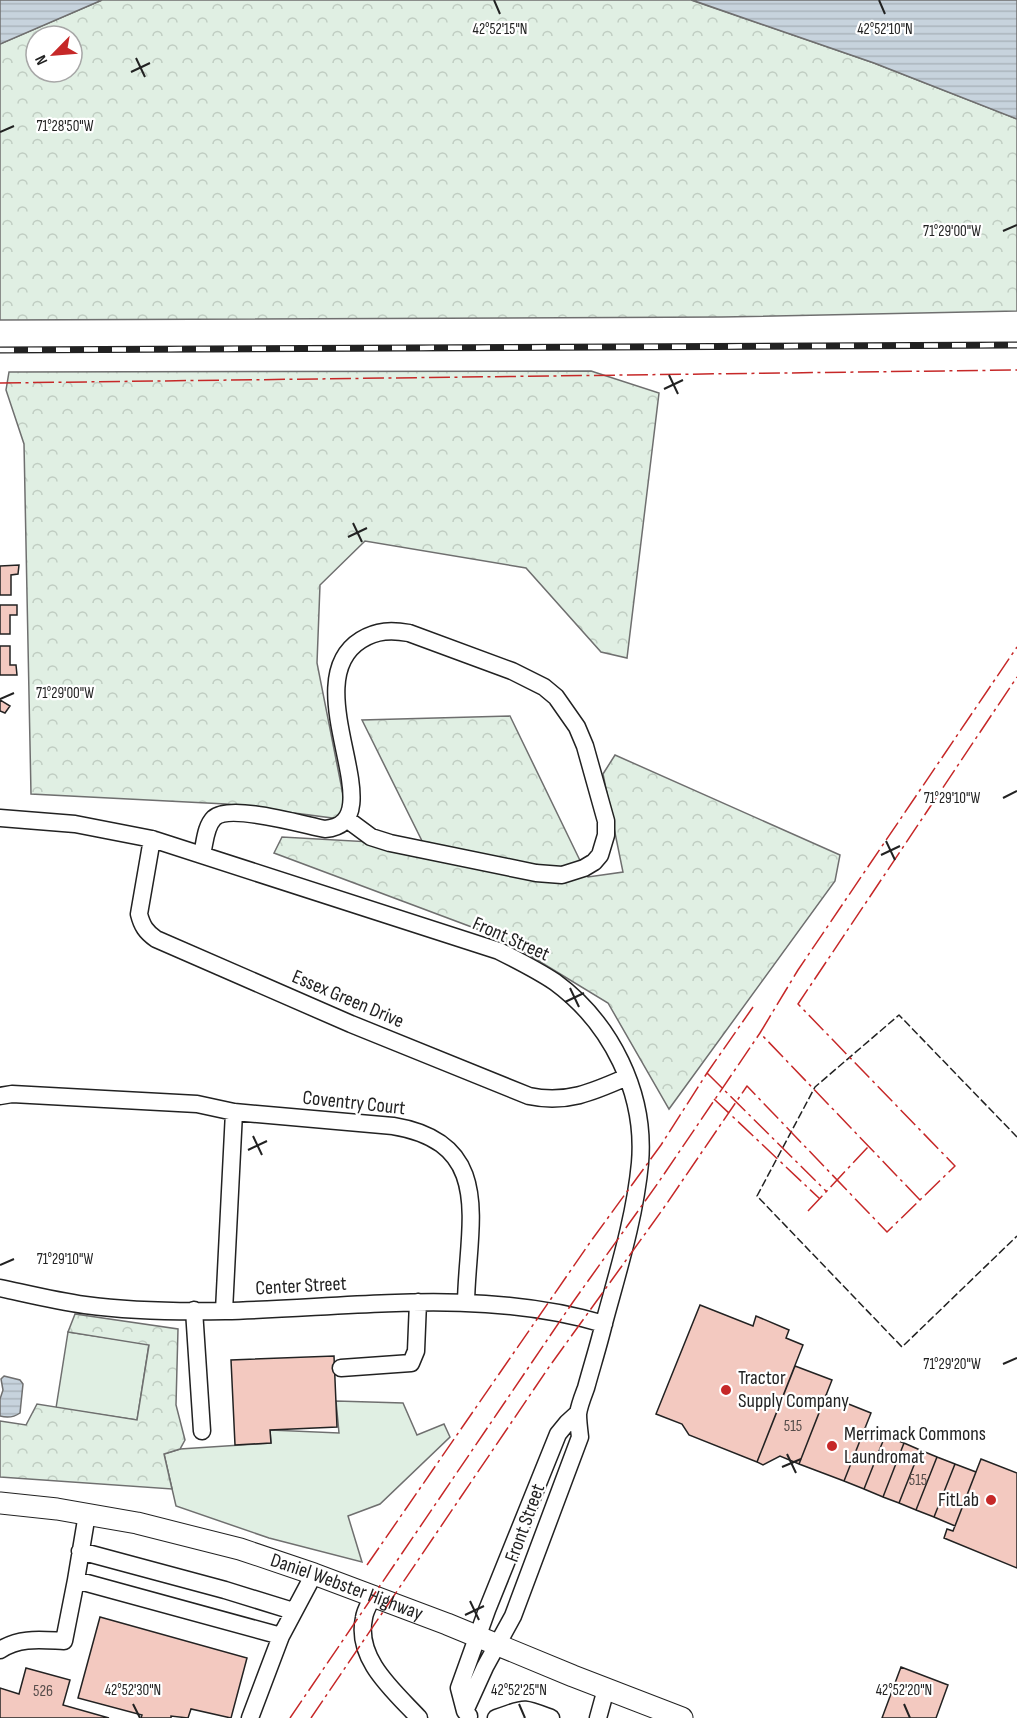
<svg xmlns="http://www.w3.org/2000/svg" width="1017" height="1718" font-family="'Sofia Sans Condensed',sans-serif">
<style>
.green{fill:#e0efe3;stroke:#6f6f6f;stroke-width:1.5}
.forest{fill:url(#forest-crowns);stroke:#6f6f6f;stroke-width:1.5;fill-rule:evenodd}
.water{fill:url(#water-rules);stroke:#6f6f6f;stroke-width:1.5}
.building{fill:#f3c9c0;stroke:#222;stroke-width:1.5}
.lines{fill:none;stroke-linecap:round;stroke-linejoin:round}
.minor-casing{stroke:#222;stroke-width:19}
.major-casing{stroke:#222;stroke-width:23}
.minor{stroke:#fff;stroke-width:16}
.major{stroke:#fff;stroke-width:21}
.rail-casing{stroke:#222;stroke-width:7}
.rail{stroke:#fff;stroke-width:4.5;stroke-dasharray:14;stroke-linecap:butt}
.fence{stroke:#222;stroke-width:1.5;stroke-dasharray:8 3;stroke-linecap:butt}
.power{stroke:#c62828;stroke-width:1.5;stroke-dasharray:21 4.5 3 4.5;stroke-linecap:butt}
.ticks{fill:none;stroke:#222;stroke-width:2}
.poi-dot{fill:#c62828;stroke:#fff;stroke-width:2}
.labels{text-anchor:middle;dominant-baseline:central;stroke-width:4.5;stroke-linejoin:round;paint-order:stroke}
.number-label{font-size:16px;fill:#564c4a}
.street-label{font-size:20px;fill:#222;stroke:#fff}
.poi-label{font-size:20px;fill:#222;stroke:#fff;text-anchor:start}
.ticks-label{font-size:15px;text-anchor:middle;fill:#222;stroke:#fff;stroke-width:4.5;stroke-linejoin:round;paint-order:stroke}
</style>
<defs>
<pattern id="forest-crowns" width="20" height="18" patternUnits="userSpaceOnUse" patternTransform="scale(1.5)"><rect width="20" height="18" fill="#e0efe3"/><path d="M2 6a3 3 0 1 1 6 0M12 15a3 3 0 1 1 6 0" fill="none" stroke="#c0cdc2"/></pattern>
<pattern id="water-rules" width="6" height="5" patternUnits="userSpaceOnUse" patternTransform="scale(1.5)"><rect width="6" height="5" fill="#c7d3dd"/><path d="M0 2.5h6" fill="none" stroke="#abb5bd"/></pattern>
</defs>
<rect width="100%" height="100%" fill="#fff"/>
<path class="green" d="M68,1332L149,1344L137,1420L56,1408Z
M336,1401L403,1403L417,1435L444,1424L450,1437L380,1504L348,1516L362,1562L269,1538L176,1506L164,1454L180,1449L271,1443L270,1430L339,1433Z"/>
<path class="forest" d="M102,0H691L874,63L1017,119V311L722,317L0,320V44ZM36,36H72V72H36Z
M591,371L659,393L627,658L601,652L526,568L365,541L320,585L317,663L348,820L226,804L31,794L24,444L6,390L9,372Z
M510,716L588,877L623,872L603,774L615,755L840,855L835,881L669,1109L608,1003L501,938L274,853L282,837L424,845L362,720Z
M75,1314L178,1329L176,1405L185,1440L180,1449L164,1454L172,1489L0,1477V1421L26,1425L37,1404L137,1420L149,1345L68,1332Z"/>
<path class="water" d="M0,0H102L0,44Z
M692,0H1017V119L874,63Z
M4,1376L20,1380L23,1384L20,1413C13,1418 7,1418 0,1416V1399L3,1390L1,1379Z"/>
<path class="building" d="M19,565L18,574L11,575V595H0V566Z
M0,605H17V615H10V634H0Z
M0,646H10V665H16L17,675H0Z
M0,700L10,706L5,713L0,711Z
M700,1305L753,1326L756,1316L789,1330L786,1338L803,1345L757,1462L689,1435L682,1424L656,1414Z
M334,1356L337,1427L270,1430L271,1443L235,1445L231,1360Z
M795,1366L832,1380L799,1464L780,1456L763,1465L757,1462Z
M826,1395L871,1413L844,1481L799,1464Z
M865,1428L885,1436L864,1489L844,1481Z
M885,1436L904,1443L883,1497L864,1489Z
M904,1443L920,1450L899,1503L883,1497Z
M920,1450L937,1457L916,1510L899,1503Z
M937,1457L955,1464L934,1517L916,1510Z
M981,1459L1017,1473V1568L944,1538L947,1529L953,1531Z
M955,1464L976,1472L955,1526L934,1517Z
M100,1617L247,1658L231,1718L191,1709L188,1718L171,1716V1718H141L142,1715L78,1698Z
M901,1667L948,1685L936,1718H882Z
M26,1668L70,1680L63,1705L109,1718H0V1688L19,1694Z"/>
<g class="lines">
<g class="minor-casing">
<path id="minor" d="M0,818L75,824L152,839L499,951C519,961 537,970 555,982C611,1023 646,1093 640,1163C635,1217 618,1271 604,1323C599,1344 592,1366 586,1388C583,1396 579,1406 578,1414C578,1421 579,1429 580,1437L513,1616L485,1667L465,1711
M152,839L139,914C142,926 146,932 156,939L351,1024L529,1096C566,1104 593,1092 627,1077
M202,854C205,843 205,827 214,818C230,803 304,825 325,829C397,823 292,683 361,640C377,630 392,630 409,633L512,671L544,687L556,697L577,727L585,746L606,821V835L600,855L594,862L584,868L562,875L536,873L390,843L371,837L348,820
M0,1096L12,1094L197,1104L234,1112L393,1126C497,1143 467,1226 466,1303
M0,1288C28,1294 56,1301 85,1305C130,1311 179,1312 225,1311C351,1308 481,1287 604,1324
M194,1310L202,1431
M224,1311L234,1112
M341,1368L411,1363L416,1351L418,1302
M87,1514L76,1580L281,1636L314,1574
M80,1551L225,1590L293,1611
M373,1596C370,1603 365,1610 364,1618C355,1659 394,1691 419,1718
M0,1650C20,1637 41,1640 64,1641L76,1580
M469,1716L465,1711L459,1688L487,1610L558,1434L567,1423L578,1413
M250,1718L281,1636
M496,1718C527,1708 519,1706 551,1718
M598,1718L606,1689"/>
</g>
<g class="major-casing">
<g id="major">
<path id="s1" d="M0,1503L57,1509L137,1523L240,1549L314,1574L447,1624L573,1676L682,1718"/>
</g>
</g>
<use href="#minor" class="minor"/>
<use href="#major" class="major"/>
<g class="rail-casing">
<path id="rail" d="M0,350L1017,345"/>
</g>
<use href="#rail" class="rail"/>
<path class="fence" d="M1017,1137L899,1015L815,1087L757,1196L902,1347L1017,1236"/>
<path class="power" d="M0,383L1017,370
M707,1073L827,1192
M714,1099L820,1199
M920,1200L760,1033L798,970L1017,647
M808,1211L868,1147
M367,1565L591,1241L661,1145L707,1073L753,1007
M290,1718L573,1302L658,1183L760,1033
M311,1718L549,1367L663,1209L747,1086L887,1232L955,1166L798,1004L1017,677"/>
</g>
<path class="ticks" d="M494,0L500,14M879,0L885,14M136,58L145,77M131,72L150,63M0,132L14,126M1003,231L1017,225M669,375L678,394M664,389L683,380M353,523L362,542M348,537L367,528M0,699L14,693M1003,798L1017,791M886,841L895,860M881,855L900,846M570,988L579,1007M565,1002L584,993M253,1136L262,1155M248,1150L267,1141M0,1265L14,1259M1003,1364L1017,1358M787,1454L796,1473M782,1467L801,1459M470,1601L479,1620M465,1615L484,1606M133,1704L140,1718M519,1704L525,1718M904,1704L910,1718"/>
<g class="poi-dot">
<circle cx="726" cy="1390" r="6"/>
<circle cx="832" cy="1446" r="6"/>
<circle cx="991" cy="1500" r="6"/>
</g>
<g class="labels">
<g class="number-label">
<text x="793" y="1426">515</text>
<text x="918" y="1480">515</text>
<text x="43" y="1691">526</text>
</g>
<g class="street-label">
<text transform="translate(511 939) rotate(24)">Front Street</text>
<text transform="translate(348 999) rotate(23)">Essex Green Drive</text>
<text transform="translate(354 1103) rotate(6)">Coventry Court</text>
<text transform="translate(301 1286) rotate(-3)">Center Street</text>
<text transform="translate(525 1523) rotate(-70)">Front Street</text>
<text stroke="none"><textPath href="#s1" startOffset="358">Daniel Webster Highway</textPath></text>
</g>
<g class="poi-label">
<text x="738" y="1378">Tractor<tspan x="738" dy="23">Supply Company</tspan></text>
<text x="844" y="1434">Merrimack Commons<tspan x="844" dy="23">Laundromat</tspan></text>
<text x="979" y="1500" text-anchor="end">FitLab</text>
</g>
</g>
<g class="ticks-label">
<text x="500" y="34">42°52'15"N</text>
<text x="885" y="34">42°52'10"N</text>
<text x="65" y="131">71°28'50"W</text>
<text x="952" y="236">71°29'00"W</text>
<text x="65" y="698">71°29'00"W</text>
<text x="952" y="803">71°29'10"W</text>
<text x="65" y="1264">71°29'10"W</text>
<text x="952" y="1369">71°29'20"W</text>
<text x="133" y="1695">42°52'30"N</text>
<text x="519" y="1695">42°52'25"N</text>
<text x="904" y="1695">42°52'20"N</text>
</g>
<g transform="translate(54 54) rotate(245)"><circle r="28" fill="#ffffff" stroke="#a7a7a7" stroke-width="1.5"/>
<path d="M0-4.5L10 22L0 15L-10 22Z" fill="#c62828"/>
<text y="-9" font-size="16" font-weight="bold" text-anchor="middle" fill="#222222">N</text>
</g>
</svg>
